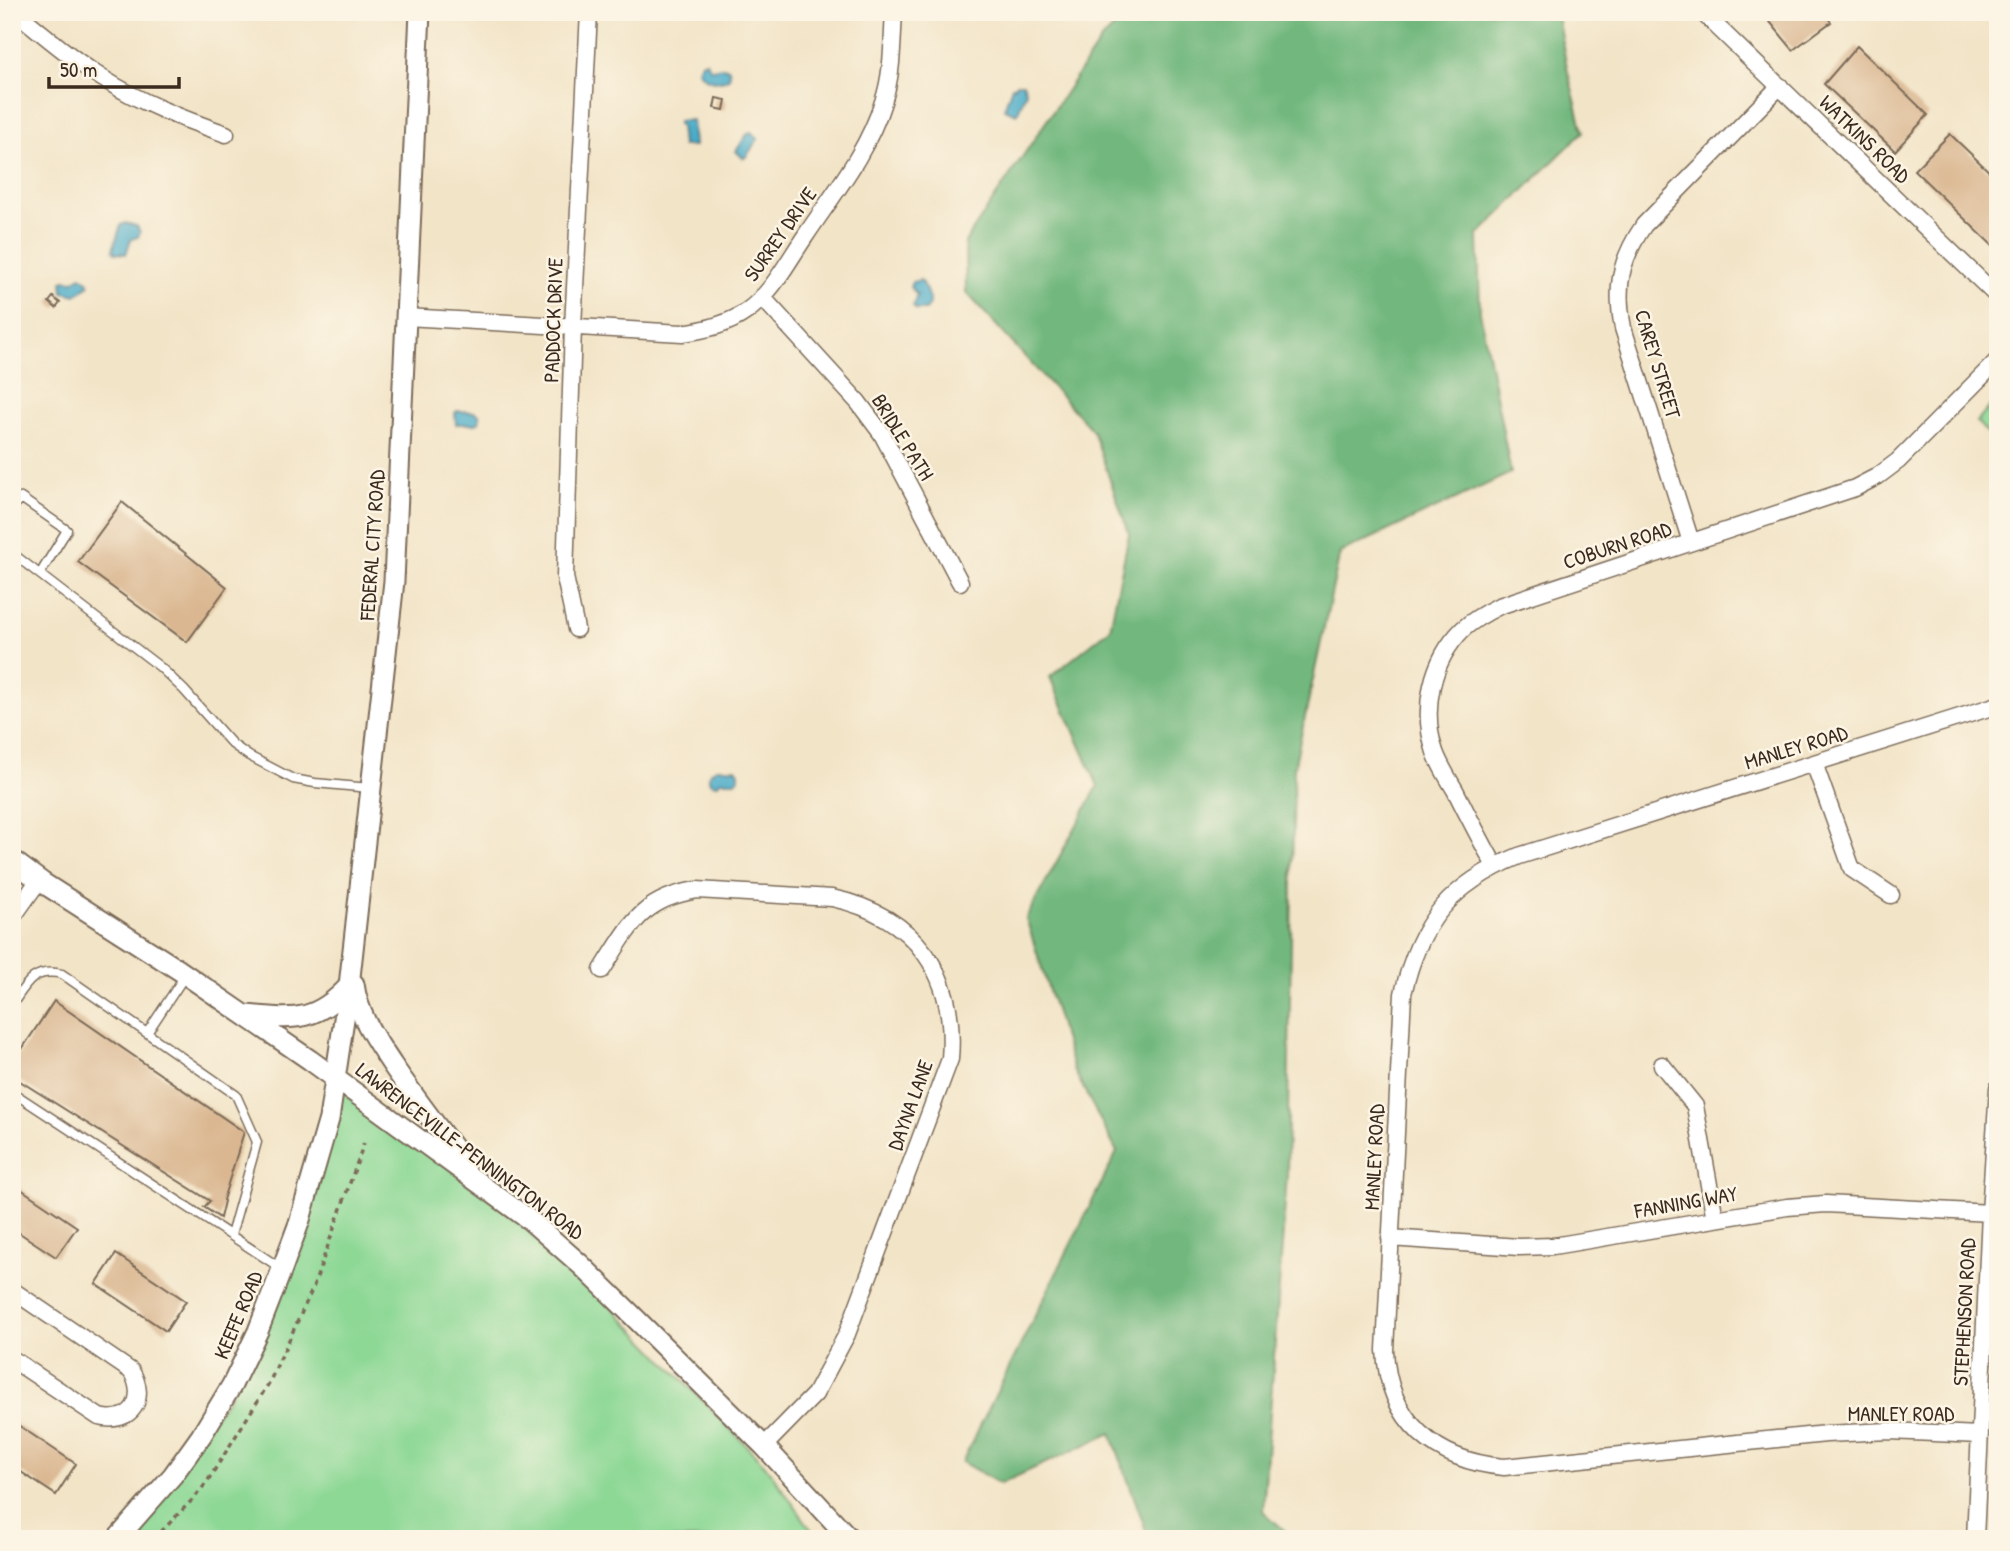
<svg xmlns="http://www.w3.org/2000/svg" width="2010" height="1551" font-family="'Patrick Hand',sans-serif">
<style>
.green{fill:#8dd895;stroke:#64815a;stroke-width:2}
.forest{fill:#72b87e;stroke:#56714e;stroke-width:2}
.water{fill:#49abc8;stroke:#426a73;stroke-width:2}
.building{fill:#dab791}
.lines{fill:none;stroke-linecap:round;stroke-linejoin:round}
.service-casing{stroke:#7b6b59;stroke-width:11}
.minor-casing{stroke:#7b6b59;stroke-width:19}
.tertiary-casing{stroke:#7b6b59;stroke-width:23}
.path{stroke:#7b6b59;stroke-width:3.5;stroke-dasharray:5 5;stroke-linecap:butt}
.service{stroke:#fff;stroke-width:8}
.minor{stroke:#fff;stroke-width:16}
.tertiary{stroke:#fff;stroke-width:19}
.labels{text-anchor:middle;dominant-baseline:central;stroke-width:5;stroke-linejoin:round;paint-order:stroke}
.street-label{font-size:21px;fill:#3b2a1e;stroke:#fcf5e5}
</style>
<rect width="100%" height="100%" fill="#fcf5e5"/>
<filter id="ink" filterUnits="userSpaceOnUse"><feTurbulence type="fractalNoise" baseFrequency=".0143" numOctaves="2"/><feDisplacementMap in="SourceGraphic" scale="14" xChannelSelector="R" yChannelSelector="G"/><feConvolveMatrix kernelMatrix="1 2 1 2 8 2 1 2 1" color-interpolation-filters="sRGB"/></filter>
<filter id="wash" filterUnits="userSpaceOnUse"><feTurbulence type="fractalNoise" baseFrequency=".00686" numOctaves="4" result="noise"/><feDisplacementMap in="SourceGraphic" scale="28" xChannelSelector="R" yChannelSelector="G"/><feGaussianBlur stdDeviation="1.57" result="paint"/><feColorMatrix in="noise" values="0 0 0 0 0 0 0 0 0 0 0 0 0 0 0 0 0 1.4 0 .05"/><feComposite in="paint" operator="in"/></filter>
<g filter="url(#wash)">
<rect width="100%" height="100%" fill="#f2e4c7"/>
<path class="green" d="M1998,397V445L1977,422Z
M341,1091L478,1188L583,1277L765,1465L818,1539H123L231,1395Z"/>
<path class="forest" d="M1130,12H1556L1568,72L1583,132L1478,235L1480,312L1511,473L1340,553L1294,768L1287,1175L1263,1511L1294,1539H1149L1111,1433L1000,1484L962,1462L1117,1152L1074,1070L1026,918L1098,786L1050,677L1110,629L1129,534L1093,431L966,292L965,242L1101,40Z"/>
<path class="water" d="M706,61L711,69L723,67L729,69L730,75L728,79C717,83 704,81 698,70L701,63Z
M1016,83H1023L1026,92L1017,114L1004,109L1012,86L1014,87Z
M692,120L694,146H682L680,126L678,125V121Z
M751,132L758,139L746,157L743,158L736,151L748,133Z
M126,223L137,226L140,232L138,237L131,239L126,254L115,253L113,249L121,225Z
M81,276L88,281L89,285L76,295L63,292L62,281L65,280L74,281Z
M920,280L923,283L930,301L926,310H916L913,306L917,295L910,287L912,282Z
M457,411L476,412L480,416L479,422L476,424H456L455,413Z
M716,768H736L739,772V778L736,781H720L718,784H713L709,780V774Z"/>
<g id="blocks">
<path class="building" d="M1762,12H1823L1831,22L1793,50Z
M1857,46L1928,115L1895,151L1824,84Z
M716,98L726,100L724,110L714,108Z
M1950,134L1998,180V251L1914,170Z
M53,297L60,303L56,308L49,302Z
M122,502L227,587L187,642L78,562Z
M54,1001L244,1132L223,1200L224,1201L220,1218L204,1207L210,1201L12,1076V1064Z
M12,1183L77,1227L56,1257L12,1228Z
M116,1254L186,1301L166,1331L96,1284Z
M12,1421L76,1464L56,1495L12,1466Z"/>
</g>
</g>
<g filter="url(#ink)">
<use href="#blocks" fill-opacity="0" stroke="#7b6b59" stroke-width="2"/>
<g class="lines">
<g class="service-casing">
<path id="service" d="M12,508L21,498L67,530L40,574
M12,553L160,667L184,690L232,744L249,756L293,779L315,783L370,788
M12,1005C26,984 34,967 62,974L236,1095L257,1142L231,1235
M147,1033L186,974
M12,1092L282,1269"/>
</g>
<g class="minor-casing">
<path id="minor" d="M16,12C44,35 72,59 102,78C141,103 183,119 226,134
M1702,12L1998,297
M762,297L858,402L882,434L960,582
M406,317L682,333C705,330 728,325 747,311C773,292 788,261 806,235C834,193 868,151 883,102C893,73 892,42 894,12
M1691,542L1623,328C1615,287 1620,260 1644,225L1780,86
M576,629L565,577L573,327L589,12
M1814,763L1852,869L1891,895
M1495,866C1481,841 1468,816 1455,790C1448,778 1440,766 1435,752C1421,710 1431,661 1463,629C1474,619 1487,612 1499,606L1855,488L1878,476L1898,461L1998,360
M12,918L39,880
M602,970C630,926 641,899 697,890L832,898C916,916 957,975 950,1059L847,1334L815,1394L764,1446
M1662,1065L1695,1106L1715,1219
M1390,1238L1519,1247L1553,1246L1787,1207L1826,1204L1990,1213
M12,1290L131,1371C148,1398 132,1425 99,1417L12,1359
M1980,1435L1889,1431L1826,1434L1504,1467C1436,1461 1388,1422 1385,1350L1403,994C1419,922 1451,884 1519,856L1998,705
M1975,1539L1990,1213L1998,1088"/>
</g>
<g class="tertiary-casing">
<path id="tertiary" d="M12,860L43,883L179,970L310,1060L531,1221L581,1265L631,1314L764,1446L850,1539
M354,984C358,1016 376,1040 393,1066C416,1099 440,1131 464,1162
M245,1015C292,1019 314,1024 349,986
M117,1539L173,1475L201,1436L232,1385L258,1331L282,1269L299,1223L329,1119L349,986L394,581L420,12"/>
</g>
<path class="path" d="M154,1539L196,1496L207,1482L269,1383L313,1288L364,1143"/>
<use href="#service" class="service"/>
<use href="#minor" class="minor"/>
<use href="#tertiary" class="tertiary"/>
</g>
</g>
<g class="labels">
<g class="street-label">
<text transform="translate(1865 139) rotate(44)">WATKINS ROAD</text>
<text transform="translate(780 234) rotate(-55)">SURREY DRIVE</text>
<text transform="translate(553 320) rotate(-88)">PADDOCK DRIVE</text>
<text transform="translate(1658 364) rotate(73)">CAREY STREET</text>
<text transform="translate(903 437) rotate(58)">BRIDLE PATH</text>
<text transform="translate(372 545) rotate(-86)">FEDERAL CITY ROAD</text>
<text transform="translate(1617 545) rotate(-18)">COBURN ROAD</text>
<text transform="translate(1796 747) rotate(-17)">MANLEY ROAD</text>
<text transform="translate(910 1105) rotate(-70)">DAYNA LANE</text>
<text transform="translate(470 1151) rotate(37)">LAWRENCEVILLE-PENNINGTON ROAD</text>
<text transform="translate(1374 1157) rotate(-87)">MANLEY ROAD</text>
<text transform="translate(1686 1202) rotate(-10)">FANNING WAY</text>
<text transform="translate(1964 1312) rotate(-87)">STEPHENSON ROAD</text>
<text transform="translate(238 1315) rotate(-67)">KEEFE ROAD</text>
<text x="1901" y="1413">MANLEY ROAD</text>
</g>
</g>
<rect width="2010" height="1551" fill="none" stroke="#fcf5e5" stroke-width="42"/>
<path d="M49 77v10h130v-10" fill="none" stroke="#3b2a1e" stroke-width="3.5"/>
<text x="60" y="77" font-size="21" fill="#3b2a1e" stroke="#fcf5e5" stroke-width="5" paint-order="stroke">50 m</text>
</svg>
